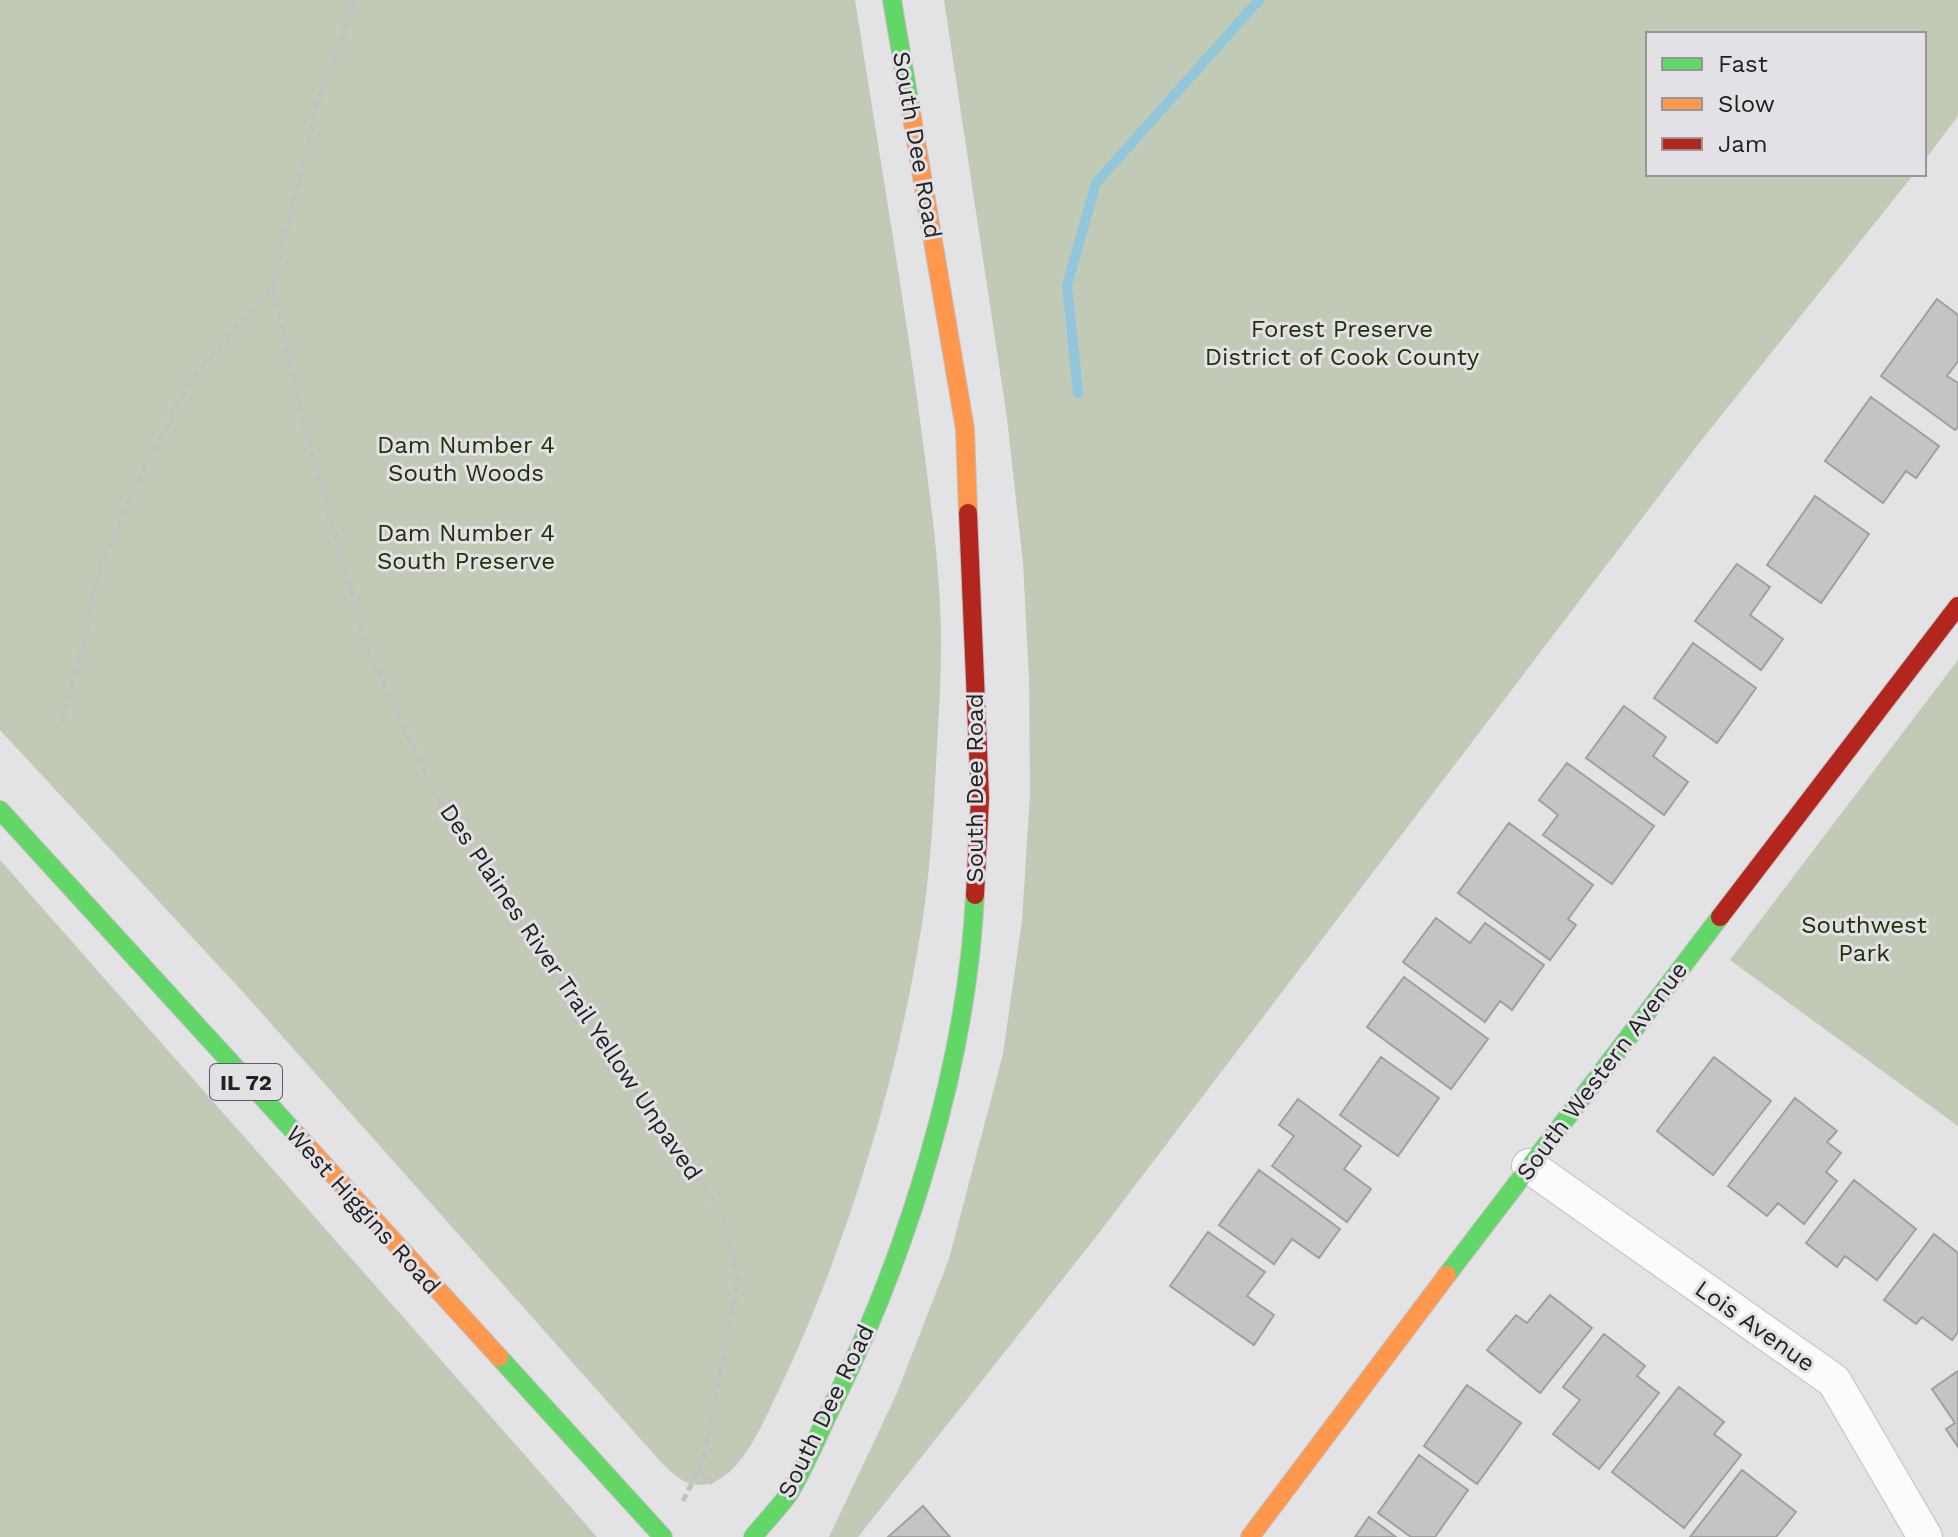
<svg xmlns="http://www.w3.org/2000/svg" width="1958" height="1537" font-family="'Work Sans',sans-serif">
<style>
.green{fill:#c0cab6}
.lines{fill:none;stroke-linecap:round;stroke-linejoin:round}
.stream{stroke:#92c7db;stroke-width:10}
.building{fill:#c5c4c4;stroke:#a19fa0;stroke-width:2}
.street-casing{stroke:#c1c0c2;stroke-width:36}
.fast-casing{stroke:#c1c0c2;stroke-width:20}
.slow-casing{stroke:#c1c0c2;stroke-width:20}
.jam-casing{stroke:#c1c0c2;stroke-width:20}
.path{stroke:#c2c2c3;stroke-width:5;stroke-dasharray:8 4;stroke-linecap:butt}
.street{stroke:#fbfbfb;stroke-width:34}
.fast{stroke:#63d668;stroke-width:18}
.slow{stroke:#ff974d;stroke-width:18}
.jam{stroke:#b3261e;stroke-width:18}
.labels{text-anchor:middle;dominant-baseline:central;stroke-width:6;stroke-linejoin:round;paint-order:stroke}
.shield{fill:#e3e1e5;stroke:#5d5b5d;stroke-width:2}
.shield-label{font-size:22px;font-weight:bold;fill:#232223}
.street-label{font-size:24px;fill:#232223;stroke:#e3e1e5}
.park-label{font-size:24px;fill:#203207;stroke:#e3e1e5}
</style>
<rect width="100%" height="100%" fill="#e3e2e4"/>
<path class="green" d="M0,0H855C877,140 901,280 920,420C928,481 937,543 940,604C943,657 939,711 936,764C933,825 929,888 918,948C893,1096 841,1262 775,1398C761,1427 734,1493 692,1484C679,1481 669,1470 660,1461L242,991L0,730Z
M944,0H1958V116L1924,161V34H1648V174H1914L1700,442L1092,1242L858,1537H829L897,1393L949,1259L1003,1054L1022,921L1030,795L1029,678L1023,563L1007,418Z
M1958,660V1126L1730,960Z
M0,860L597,1537H0Z"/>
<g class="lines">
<path class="stream" d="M1078,393L1067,285L1096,183L1259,0"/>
</g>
<path class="building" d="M1937,299L1958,315V361L1947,376L1958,383V427L1955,430L1881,376Z
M1871,397L1939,446L1916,478L1906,471L1883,503L1825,461Z
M1815,496L1869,534L1821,603L1767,565Z
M1737,564L1770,587L1750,615L1783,639L1761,670L1695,621Z
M1693,643L1756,688L1717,743L1654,698Z
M1624,706L1666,737L1653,756L1688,782L1664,815L1586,758Z
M1567,763L1654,826L1612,884L1543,835L1558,815L1539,800Z
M1509,823L1593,885L1568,919L1576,925L1550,960L1458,893Z
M1436,918L1470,943L1485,923L1544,965L1512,1010L1500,1001L1485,1022L1403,962Z
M1404,977L1488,1039L1451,1089L1367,1027Z
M1381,1057L1439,1098L1398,1156L1340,1115Z
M1714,1057L1771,1101L1713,1175L1657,1131Z
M1795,1098L1837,1131L1827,1142L1841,1153L1826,1172L1837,1181L1804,1224L1778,1203L1767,1216L1728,1186Z
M1298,1099L1361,1146L1344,1169L1371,1189L1347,1222L1272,1166L1294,1136L1279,1125Z
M1259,1170L1340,1229L1319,1258L1292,1239L1274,1264L1219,1225Z
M1854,1180L1916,1229L1877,1280L1845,1256L1837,1267L1806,1243Z
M1208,1232L1265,1272L1247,1296L1274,1315L1254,1345L1170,1286Z
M1934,1234L1958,1253V1332L1952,1340L1922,1317L1916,1324L1884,1300Z
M1550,1295L1592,1328L1540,1393L1487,1350L1516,1315L1527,1323Z
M1604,1334L1645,1366L1637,1376L1659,1393L1599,1469L1553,1434L1580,1400L1563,1387Z
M1958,1371V1447L1946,1429L1955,1423L1932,1389Z
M1467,1385L1521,1423L1477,1484L1424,1446Z
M1679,1387L1724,1422L1714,1434L1741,1455L1684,1528L1612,1472Z
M1419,1455L1468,1490L1435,1537H1411L1378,1513Z
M1742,1470L1796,1512L1776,1537H1690Z
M923,1506L950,1537H888Z
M1369,1517L1396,1537H1355Z"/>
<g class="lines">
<g class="street-casing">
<path id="street" d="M1529,1166L1834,1381L1925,1537"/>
</g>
<g class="fast-casing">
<path id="fast" d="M892,0L910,106
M0,810L297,1135
M1447,1275L1720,917
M499,1357L663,1537
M753,1537C764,1523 778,1509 788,1495C806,1466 819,1432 834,1402C908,1252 967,1063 975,895"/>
</g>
<g class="slow-casing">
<path id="slow" d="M910,106L965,429L968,513
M297,1135L499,1357
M1250,1537L1447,1275"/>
</g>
<g class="jam-casing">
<path id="jam" d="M968,513L980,798L975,895
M1720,917L1958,606"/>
</g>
<path class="path" d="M356,0L319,98L273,284L301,414L368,650L446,817L570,997L704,1186L726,1224L738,1281L703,1461L683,1501
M61,722L81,653L98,573L140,476L193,377L273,285
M701,1467L712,1484"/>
<use href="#street" class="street"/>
<use href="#fast" class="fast"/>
<use href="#slow" class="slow"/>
<use href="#jam" class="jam"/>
</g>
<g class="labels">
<rect class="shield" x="210" y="1064" width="72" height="36" rx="6"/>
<g class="shield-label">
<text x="246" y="1082">IL 72</text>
</g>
<g class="street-label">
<text transform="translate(917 145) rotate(80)">South Dee Road</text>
<text transform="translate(975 788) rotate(-90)">South Dee Road</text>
<text transform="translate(571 992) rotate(56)">Des Plaines River Trail Yellow Unpaved</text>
<text transform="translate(1602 1071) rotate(-53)">South Western Avenue</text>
<text transform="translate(363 1210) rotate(48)">West Higgins Road</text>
<text transform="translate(1755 1326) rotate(35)">Lois Avenue</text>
<text transform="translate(826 1411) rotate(-64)">South Dee Road</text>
</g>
<g class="park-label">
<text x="1342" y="329">Forest Preserve<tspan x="1342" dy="28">District of Cook County</tspan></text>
<text x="466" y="445">Dam Number 4<tspan x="466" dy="28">South Woods</tspan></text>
<text x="466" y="533">Dam Number 4<tspan x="466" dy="28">South Preserve</tspan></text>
<text x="1864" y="925">Southwest<tspan x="1864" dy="28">Park</tspan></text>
</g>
</g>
<rect x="1646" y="32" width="280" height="144" fill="#e3e1e5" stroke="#969597" stroke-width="2"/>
<rect x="1662" y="58" width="40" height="12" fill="#63d668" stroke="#969597" stroke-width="2"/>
<text x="1718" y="72" font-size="24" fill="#232223">Fast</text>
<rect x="1662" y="98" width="40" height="12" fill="#ff974d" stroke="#969597" stroke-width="2"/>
<text x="1718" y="112" font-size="24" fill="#232223">Slow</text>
<rect x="1662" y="138" width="40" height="12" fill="#b3261e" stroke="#969597" stroke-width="2"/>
<text x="1718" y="152" font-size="24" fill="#232223">Jam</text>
</svg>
